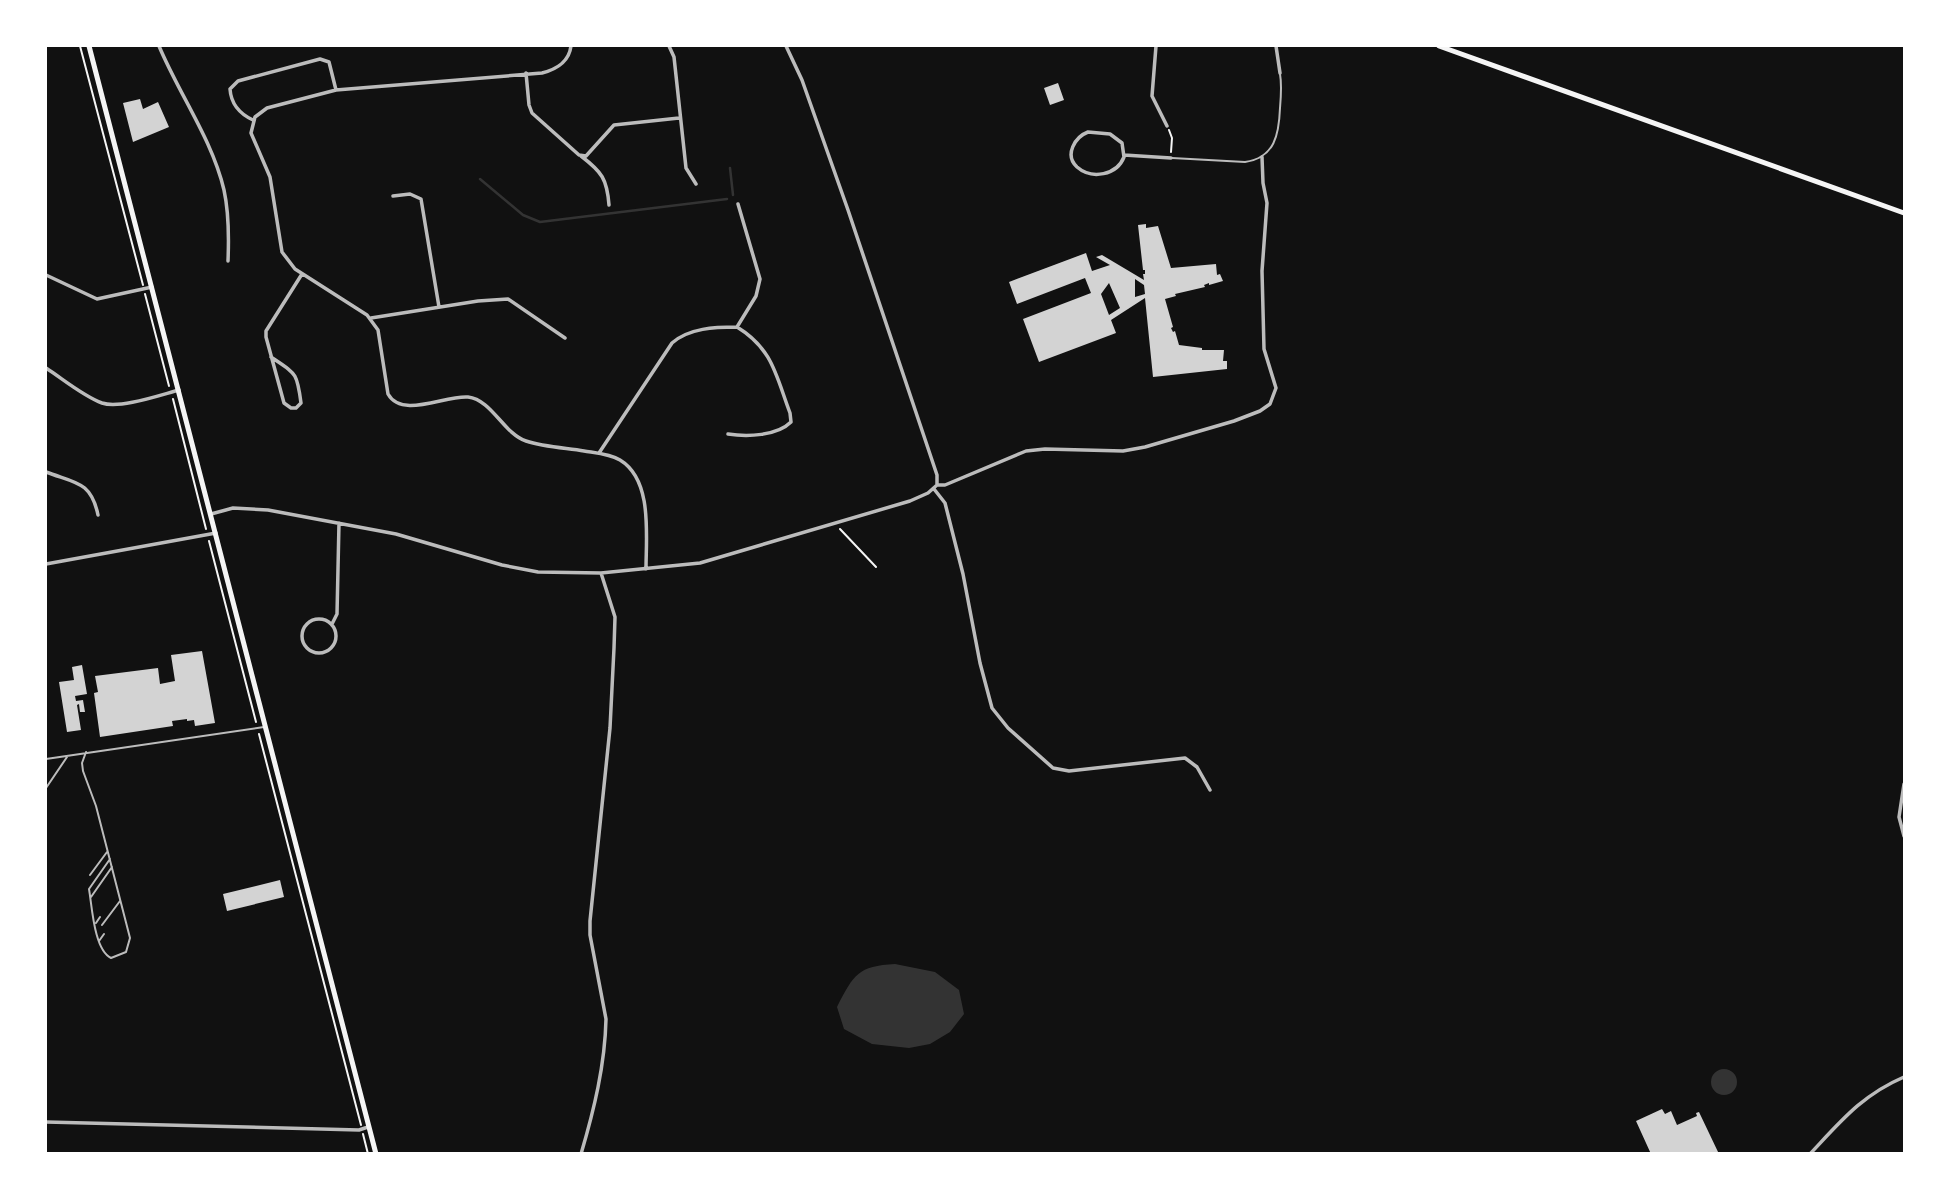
<svg xmlns="http://www.w3.org/2000/svg" width="1950" height="1199" font-family="Quicksand,sans-serif">
<style>
.water{fill:#333}
.lines{fill:none;stroke-linecap:round;stroke-linejoin:round}
.stream{stroke:#333;stroke-width:2.5}
.building{fill:#d3d3d3;fill-rule:evenodd}
.path{stroke:#f5f5f5;stroke-width:2}
.service{stroke:#bcbcbc;stroke-width:2}
.minor{stroke:#bcbcbc;stroke-width:3.5}
.secondary{stroke:#f5f5f5;stroke-width:5}
</style>
<rect width="100%" height="100%" fill="#111"/>
<path class="water" d="M895,964L935,972L959,990L964,1014L950,1032L930,1044L909,1048L872,1044L844,1029L837,1007C854,974 858,966 895,964Z
M1711 1082a13 13 0 1 1 26 0a13 13 0 1 1-26 0Z"/>
<g class="lines">
<path class="stream" d="M730,168L733,195
M480,179L523,215L540,222L727,199"/>
</g>
<path class="building" d="M1058,83L1064,100L1050,105L1044,88Z
M140,99L143,109L158,102L169,127L133,142L123,103Z
M1146,224V228L1158,226L1171,268L1216,264L1217,275L1220,274L1223,281L1209,285V283L1204,285L1205,287L1175,294L1176,296L1165,299L1173,327L1171,328L1173,332L1175,331L1179,345L1202,348V350H1224L1223,361H1227V369L1153,377L1145,298L1111,320L1116,333L1039,362L1023,319L1091,293L1085,278L1017,304L1009,282L1086,253L1092,271L1110,265L1096,257L1102,255L1144,280L1143,274H1145V270H1143L1138,225ZM1135,279L1144,285L1145,294L1135,297ZM1109,283L1120,308L1109,315L1101,294Z
M202,651L215,723L195,726L194,720L187,721V719L172,721L173,726L100,737L94,693L98,692L95,676L158,668L160,684L175,681L171,655Z
M82,665L87,694L75,696L76,701L83,700L85,712H80L79,704L77,705L81,730L67,732L59,682L74,680L72,667Z
M280,880L284,897L227,911L223,894Z
M1662,1109L1665,1114L1671,1111L1677,1125L1697,1116L1696,1113L1699,1112L1719,1154H1651L1636,1121Z"/>
<g class="lines">
<path class="path" d="M80,46L143,285
M1169,130L1172,138L1171,152
M145,294L169,386
M173,399L206,529
M840,529L876,567
M209,541L256,722
M259,734L361,1125
M363,1134L368,1154"/>
<path class="service" d="M1172,158L1245,162C1275,158 1279,134 1280,108C1281,96 1282,85 1280,74
M86,752L82,763L83,771L96,806L130,938L126,952L111,958C94,950 92,906 89,889L110,859
M46,759L264,727
M46,788L67,757
M90,875L107,852
M91,897L112,867
M96,923L100,917
M102,925L120,901
M99,941L104,934"/>
<path class="minor" d="M159,46C179,94 212,139 224,190C229,213 229,237 228,261
M571,46C569,62 557,69 542,73L336,90L267,108L255,117L251,133L270,177L282,252L295,269L367,315L378,330L388,394C402,419 445,395 468,397C492,400 503,433 526,441C544,447 566,448 584,451C596,453 610,454 620,460C653,480 646,536 646,569
M669,46L674,57L686,168L696,184
M786,46L802,80L848,210L937,475V485
M1156,46L1152,96L1167,126
M1276,46L1280,73
M526,73L529,105L532,113L579,155L586,156L614,125L679,118
M253,120C240,114 231,104 230,89L238,81L320,59L329,62L336,90
M1088,132L1110,134L1122,143L1124,157C1117,175 1092,180 1077,167C1064,155 1075,137 1088,132Z
M1124,155L1171,158
M581,156C602,172 607,179 609,205
M393,196L410,194L421,199L439,307
M46,275L97,299L152,287
M371,318L478,301L508,299L565,338
M737,327L756,296L760,279L738,204
M271,357C296,374 297,372 301,403L296,408H291L284,403L266,337V331L302,274
M46,368C63,379 83,396 102,403C120,409 160,395 179,390
M599,453L672,343C689,328 715,327 737,327C773,349 776,376 790,413L791,422C777,436 747,437 728,434
M46,472C75,483 91,481 98,515
M937,485H945L1026,451L1045,449L1123,451L1145,447L1234,421L1260,411L1270,404L1276,388L1264,349L1262,271L1267,203L1263,183L1262,157
M934,489L945,503L963,574L980,663L992,708L1008,728L1053,768L1069,771L1185,758L1197,767L1210,790
M211,514L233,508L268,510L396,534L502,565L538,572L601,573L700,563L910,501L928,493L937,485
M46,564L216,533
M302 636a17 17 0 1 1 34 0a17 17 0 1 1-34 0Z
M332,624L337,614L339,523
M1904,784L1899,817L1904,836
M46,1122L359,1130L368,1127
M581,1154C594,1110 605,1065 606,1019L590,935V921L610,728L614,648L615,617L601,573
M1810,1154C1841,1121 1862,1095 1904,1077"/>
<path class="secondary" d="M89,46L376,1154
M1439,46L1904,213"/>
</g>
<rect width="1950" height="1199" fill="none" stroke="#ffffff" stroke-width="94"/>
</svg>
